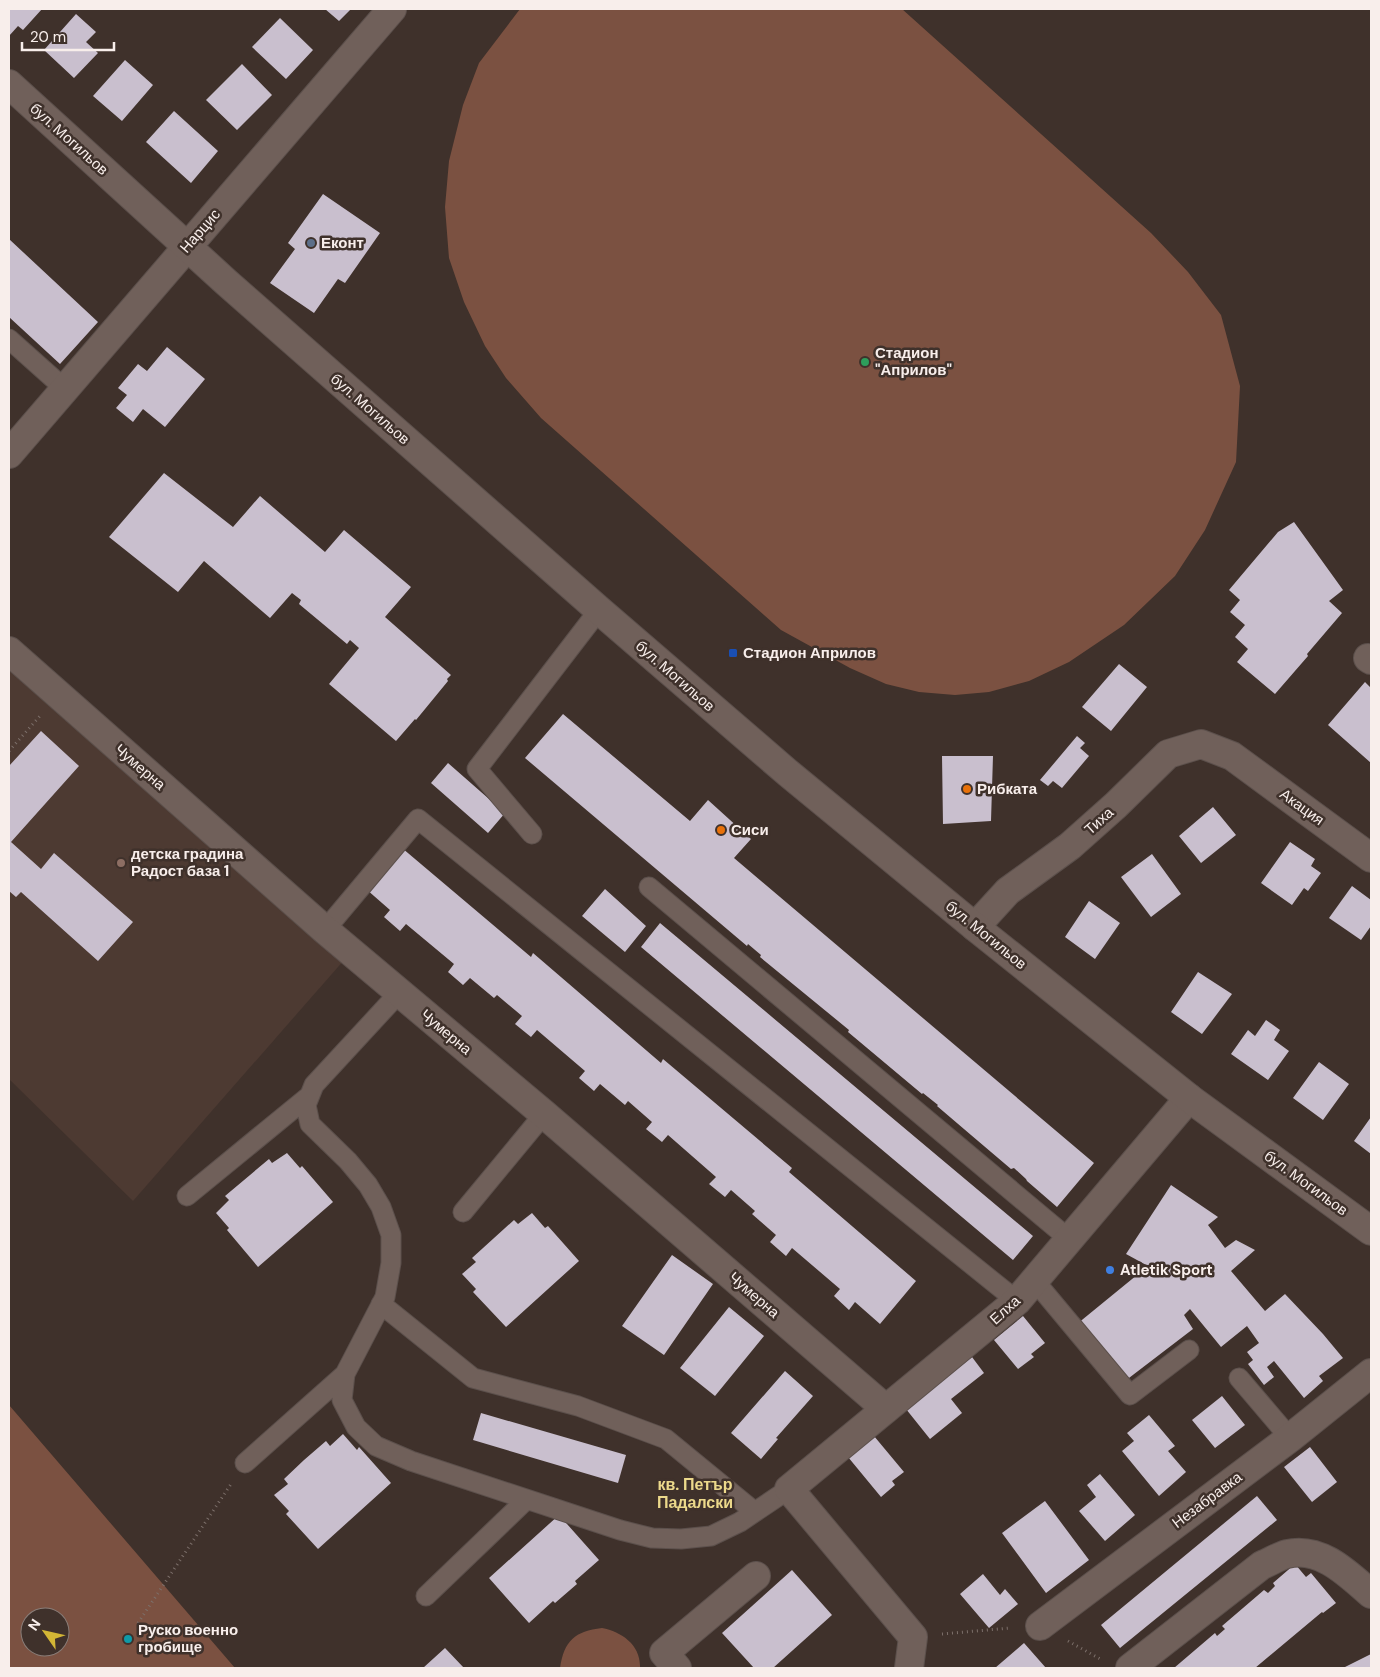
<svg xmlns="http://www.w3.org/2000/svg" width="1380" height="1677" font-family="'DM Sans',sans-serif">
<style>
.built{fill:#4d3a32}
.green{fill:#7b5141;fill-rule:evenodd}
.building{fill:#c9bfce}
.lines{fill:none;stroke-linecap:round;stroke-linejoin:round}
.service-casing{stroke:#5c504c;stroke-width:21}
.minor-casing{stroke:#5c504c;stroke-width:30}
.tertiary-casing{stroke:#5c504c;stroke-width:30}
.path{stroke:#7d706b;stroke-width:3;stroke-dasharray:1 4;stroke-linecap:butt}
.service{stroke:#70605a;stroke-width:19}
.minor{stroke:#70605a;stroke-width:28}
.tertiary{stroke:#70605a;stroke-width:28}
.service-dot{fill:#5c6f8a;stroke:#3f312b;stroke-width:2}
.leisure-dot{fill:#2e9e5b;stroke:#3f312b;stroke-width:2}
.transit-dot{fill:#1a4fb4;stroke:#3f312b;stroke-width:2}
.food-dot{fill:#e8710a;stroke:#3f312b;stroke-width:2}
.education-dot{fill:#8d6e63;stroke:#3f312b;stroke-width:2}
.shop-dot{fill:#3f7fe0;stroke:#3f312b;stroke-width:2}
.culture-dot{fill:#0f9aa8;stroke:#3f312b;stroke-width:2}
.labels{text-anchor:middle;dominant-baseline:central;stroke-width:5;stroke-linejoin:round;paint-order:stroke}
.street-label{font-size:15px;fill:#f8eeeb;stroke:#3f312b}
.poi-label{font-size:15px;font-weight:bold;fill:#f8eeeb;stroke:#3f312b;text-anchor:start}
.neighbourhood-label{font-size:16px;font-weight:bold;fill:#ecd98b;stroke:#3f312b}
</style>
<rect width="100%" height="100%" fill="#3f312b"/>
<path class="built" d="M9,667L345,959L133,1201L9,1079Z"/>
<path class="green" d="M520,9H902L1151,233L1188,272L1221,315L1240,386L1236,462L1205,530L1175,576L1124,625L1069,662L1029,681L989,692L955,695L919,692L886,684L850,668L781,630L541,418L506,378L485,346L464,302L449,258L445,207L449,161L463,105L479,63Z
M9,1405L235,1668H9ZM30,1617H60V1647H30Z
M602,1628C622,1632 641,1645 640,1668H560C564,1641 575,1631 602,1628Z"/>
<path class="building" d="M9,9H42L23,30L18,26L9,36Z
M325,9H351L339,21Z
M76,14L96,32L86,42L98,53L74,78L44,50Z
M280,18L313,50L286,79L252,47Z
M125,60L153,85L122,121L93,96Z
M242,64L272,95L237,130L206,100Z
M174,111L218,151L191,183L146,142Z
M323,194L380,233L345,283L338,279L314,313L270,283L295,249L288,243Z
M9,239L98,322L60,364L9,317Z
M167,347L205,379L165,427L143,409L133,422L116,408L127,395L118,388L138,364L147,371Z
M164,473L233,527L260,496L325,552L344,530L411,587L385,617L451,675L447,679L448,681L416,720L415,719L396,741L329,684L359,648L350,640L347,644L299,604L301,600L292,593L270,618L204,561L178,592L109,537Z
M1294,522L1343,590L1329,601L1342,613L1307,654L1308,656L1275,694L1237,662L1248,649L1235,637L1245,625L1230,612L1240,600L1229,590L1278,532Z
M1119,664L1147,687L1111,731L1082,707Z
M1365,682L1371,688V763L1328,725Z
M563,714L690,821L708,800L751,839L734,858L1094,1163L1057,1207L1027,1181L1026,1179L1014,1168L1011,1169L971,1135L937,1106L938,1105L923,1093L922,1094L848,1032L849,1030L760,957L761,955L748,944L747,946L525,758Z
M41,731L79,766L11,842L41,869L54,853L133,922L98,961L21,892L16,897L9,891V766Z
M1077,736L1085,743L1080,748L1089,756L1062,788L1053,781L1048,786L1040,780Z
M942,756H993L991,821L943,824Z
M448,763L505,813L488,833L431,783Z
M1213,807L1236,835L1201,863L1179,836Z
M1290,842L1315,859L1311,866L1321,873L1308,891L1304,888L1292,905L1261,883Z
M402,848L531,957L533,953L661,1063L663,1059L792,1168L789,1172L916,1281L880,1324L855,1302L849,1310L834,1296L840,1289L792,1248L786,1256L770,1242L776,1235L752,1214L755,1211L731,1190L725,1197L709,1184L716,1177L668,1135L662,1142L646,1129L652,1122L628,1101L625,1105L600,1084L594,1091L579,1078L585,1071L537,1030L531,1037L515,1024L522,1016L497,995L494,998L470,978L463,985L448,972L454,964L406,924L400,931L384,917L390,910L366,889Z
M1152,854L1181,894L1151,917L1121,877Z
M1352,886L1371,900V926L1361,940L1329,918Z
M605,889L646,926L625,952L582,916Z
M1089,901L1120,923L1095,959L1065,937Z
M660,923L1033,1236L1013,1260L641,947Z
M1198,972L1232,994L1202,1034L1171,1012Z
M1266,1020L1280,1030L1274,1040L1289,1051L1268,1080L1231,1054L1248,1030L1255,1036Z
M1319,1062L1349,1084L1323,1120L1293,1098Z
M1371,1117V1154L1354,1141Z
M287,1153L300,1168L302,1166L333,1202L258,1267L227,1230L229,1228L216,1213L229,1200L225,1196L269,1159L272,1163Z
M1171,1185L1218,1217L1208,1225L1225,1248L1236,1240L1255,1250L1231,1271L1265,1311L1285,1294L1323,1334L1343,1358L1319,1376L1323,1381L1304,1398L1274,1361L1267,1367L1274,1377L1264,1385L1248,1364L1253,1360L1247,1352L1259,1343L1247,1326L1221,1347L1190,1309L1184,1315L1193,1329L1125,1381L1077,1324L1148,1266L1126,1254Z
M532,1213L545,1228L548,1226L579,1261L506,1327L473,1292L476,1289L462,1274L476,1262L472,1258L514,1220L518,1224Z
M672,1255L713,1284L664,1355L622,1326Z
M729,1307L764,1336L715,1396L680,1368Z
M1023,1316L1045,1343L1031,1354L1034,1357L1018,1369L994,1340Z
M972,1357L984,1373L951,1399L962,1413L930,1439L906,1409Z
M785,1371L813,1396L776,1438L778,1439L761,1459L731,1433Z
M1222,1396L1245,1425L1215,1448L1192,1420Z
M481,1413L626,1455L618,1483L473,1440Z
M1149,1415L1175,1446L1168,1451L1186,1472L1159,1496L1122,1451L1134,1441L1127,1433Z
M343,1434L357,1450L359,1447L391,1483L318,1549L286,1514L289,1511L274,1495L288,1484L284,1479L304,1460L326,1441L330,1446Z
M874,1436L904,1472L892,1481L895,1485L881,1497L848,1457Z
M1310,1447L1337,1482L1312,1502L1284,1467Z
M1100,1474L1135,1515L1105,1541L1079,1511L1096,1497L1087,1485Z
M1257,1496L1277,1520L1120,1648L1101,1625Z
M1045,1501L1089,1560L1046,1593L1002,1533Z
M559,1515L599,1560L575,1581L577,1584L555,1603L553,1601L529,1623L489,1578Z
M1295,1564L1306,1577L1311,1573L1336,1603L1323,1613L1322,1612L1255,1668H1174L1215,1633L1217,1636L1225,1629L1222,1626L1264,1590L1268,1593L1275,1586L1273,1583Z
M792,1570L832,1615L773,1668H754L722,1633Z
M983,1574L1000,1595L1005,1589L1018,1604L989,1628L960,1594Z
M1024,1643L1046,1668H995Z
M445,1648L464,1668H423Z
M1371,1654V1668H1343Z"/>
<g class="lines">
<g class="service-casing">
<path id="service" d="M9,339L65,389
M532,834L477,769L599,610
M649,887L1069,1239
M325,930L418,819L1017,1301
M399,993L314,1085L306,1105L310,1124L348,1161L368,1185L381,1207L391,1235V1263L385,1297L345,1374L342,1400L356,1427L376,1446L411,1461L620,1530L652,1538L681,1539L711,1536L740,1522L789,1489
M187,1196L309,1096
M463,1212L544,1114
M1034,1280L1130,1395L1189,1350
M381,1304L473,1378L578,1406L666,1439L755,1512
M1239,1378L1290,1438
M245,1463L345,1374
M426,1596L526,1500"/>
</g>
<g class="minor-casing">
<path id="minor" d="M9,454L392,9
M9,651L325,930L544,1114L886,1409
M1368,658L1371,660
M975,927L1008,891L1070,846L1116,805L1168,754L1201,744L1232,756L1371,858
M1040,1626L1290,1438L1371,1373
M677,1668L664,1653L756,1576
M909,1668L913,1637L789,1489L1017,1301L1189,1098
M1130,1668L1262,1565C1270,1562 1279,1556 1287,1554C1321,1546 1348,1574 1371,1594"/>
</g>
<g class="tertiary-casing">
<path id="tertiary" d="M9,84L226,282L599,610L788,773L975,927L1189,1098L1371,1231"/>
</g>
<path class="path" d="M9,751L40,716
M138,1623L231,1484
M942,1634L1010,1628
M1068,1641L1102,1660"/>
<use href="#service" class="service"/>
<use href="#minor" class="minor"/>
<use href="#tertiary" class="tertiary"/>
</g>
<circle class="service-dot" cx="311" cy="243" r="5"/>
<circle class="leisure-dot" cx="865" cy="362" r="5"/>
<rect class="transit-dot" x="728" y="648" width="10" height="10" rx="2.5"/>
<g class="food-dot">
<circle cx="967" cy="789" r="5"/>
<circle cx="721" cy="830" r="5"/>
</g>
<circle class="education-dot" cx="121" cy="863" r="5"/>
<circle class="shop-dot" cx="1110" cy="1270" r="5"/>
<circle class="culture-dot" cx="128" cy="1639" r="5"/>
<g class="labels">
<g class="street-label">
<text transform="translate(69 139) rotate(42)">бул. Могильов</text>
<text transform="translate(200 231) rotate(-49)">Нарцис</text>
<text transform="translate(370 409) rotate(41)">бул. Могильов</text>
<text transform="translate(675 676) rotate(41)">бул. Могильов</text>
<text transform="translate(140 767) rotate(41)">Чумерна</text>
<text transform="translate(1302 807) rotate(36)">Акация</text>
<text transform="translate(1099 821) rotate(-42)">Тиха</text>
<text transform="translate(986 935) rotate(39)">бул. Могильов</text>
<text transform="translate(446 1032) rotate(40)">Чумерна</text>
<text transform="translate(1306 1183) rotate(36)">бул. Могильов</text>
<text transform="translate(754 1295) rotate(41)">Чумерна</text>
<text transform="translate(1005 1310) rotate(-42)">Елха</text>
<text transform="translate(1207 1500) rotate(-37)">Незабравка</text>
</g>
<g class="poi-label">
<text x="321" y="243">Еконт</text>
<text x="875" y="353">Стадион<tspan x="875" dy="17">"Априлов"</tspan></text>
<text x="743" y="653">Стадион Априлов</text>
<text x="977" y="789">Рибката</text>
<text x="731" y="830">Сиси</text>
<text x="131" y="854">детска градина<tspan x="131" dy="17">Радост база 1</tspan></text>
<text x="1120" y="1270">Atletik Sport</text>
<text x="138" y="1630">Руско военно<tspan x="138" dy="17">гробище</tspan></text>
</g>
<g class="neighbourhood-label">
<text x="695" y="1484">кв. Петър<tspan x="695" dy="18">Падалски</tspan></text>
</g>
</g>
<rect width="1380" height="1677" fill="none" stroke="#f8eeeb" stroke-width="20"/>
<g transform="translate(45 1632) rotate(304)"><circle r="24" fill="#3f312b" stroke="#897d78"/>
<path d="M0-4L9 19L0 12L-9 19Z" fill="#d3b635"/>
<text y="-8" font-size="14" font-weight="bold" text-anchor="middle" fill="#f8eeeb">N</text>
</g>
<path d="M22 42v8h92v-8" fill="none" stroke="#f8eeeb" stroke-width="2.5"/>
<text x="30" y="42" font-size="15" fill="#f8eeeb" stroke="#3f312b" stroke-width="4" paint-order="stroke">20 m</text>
</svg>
